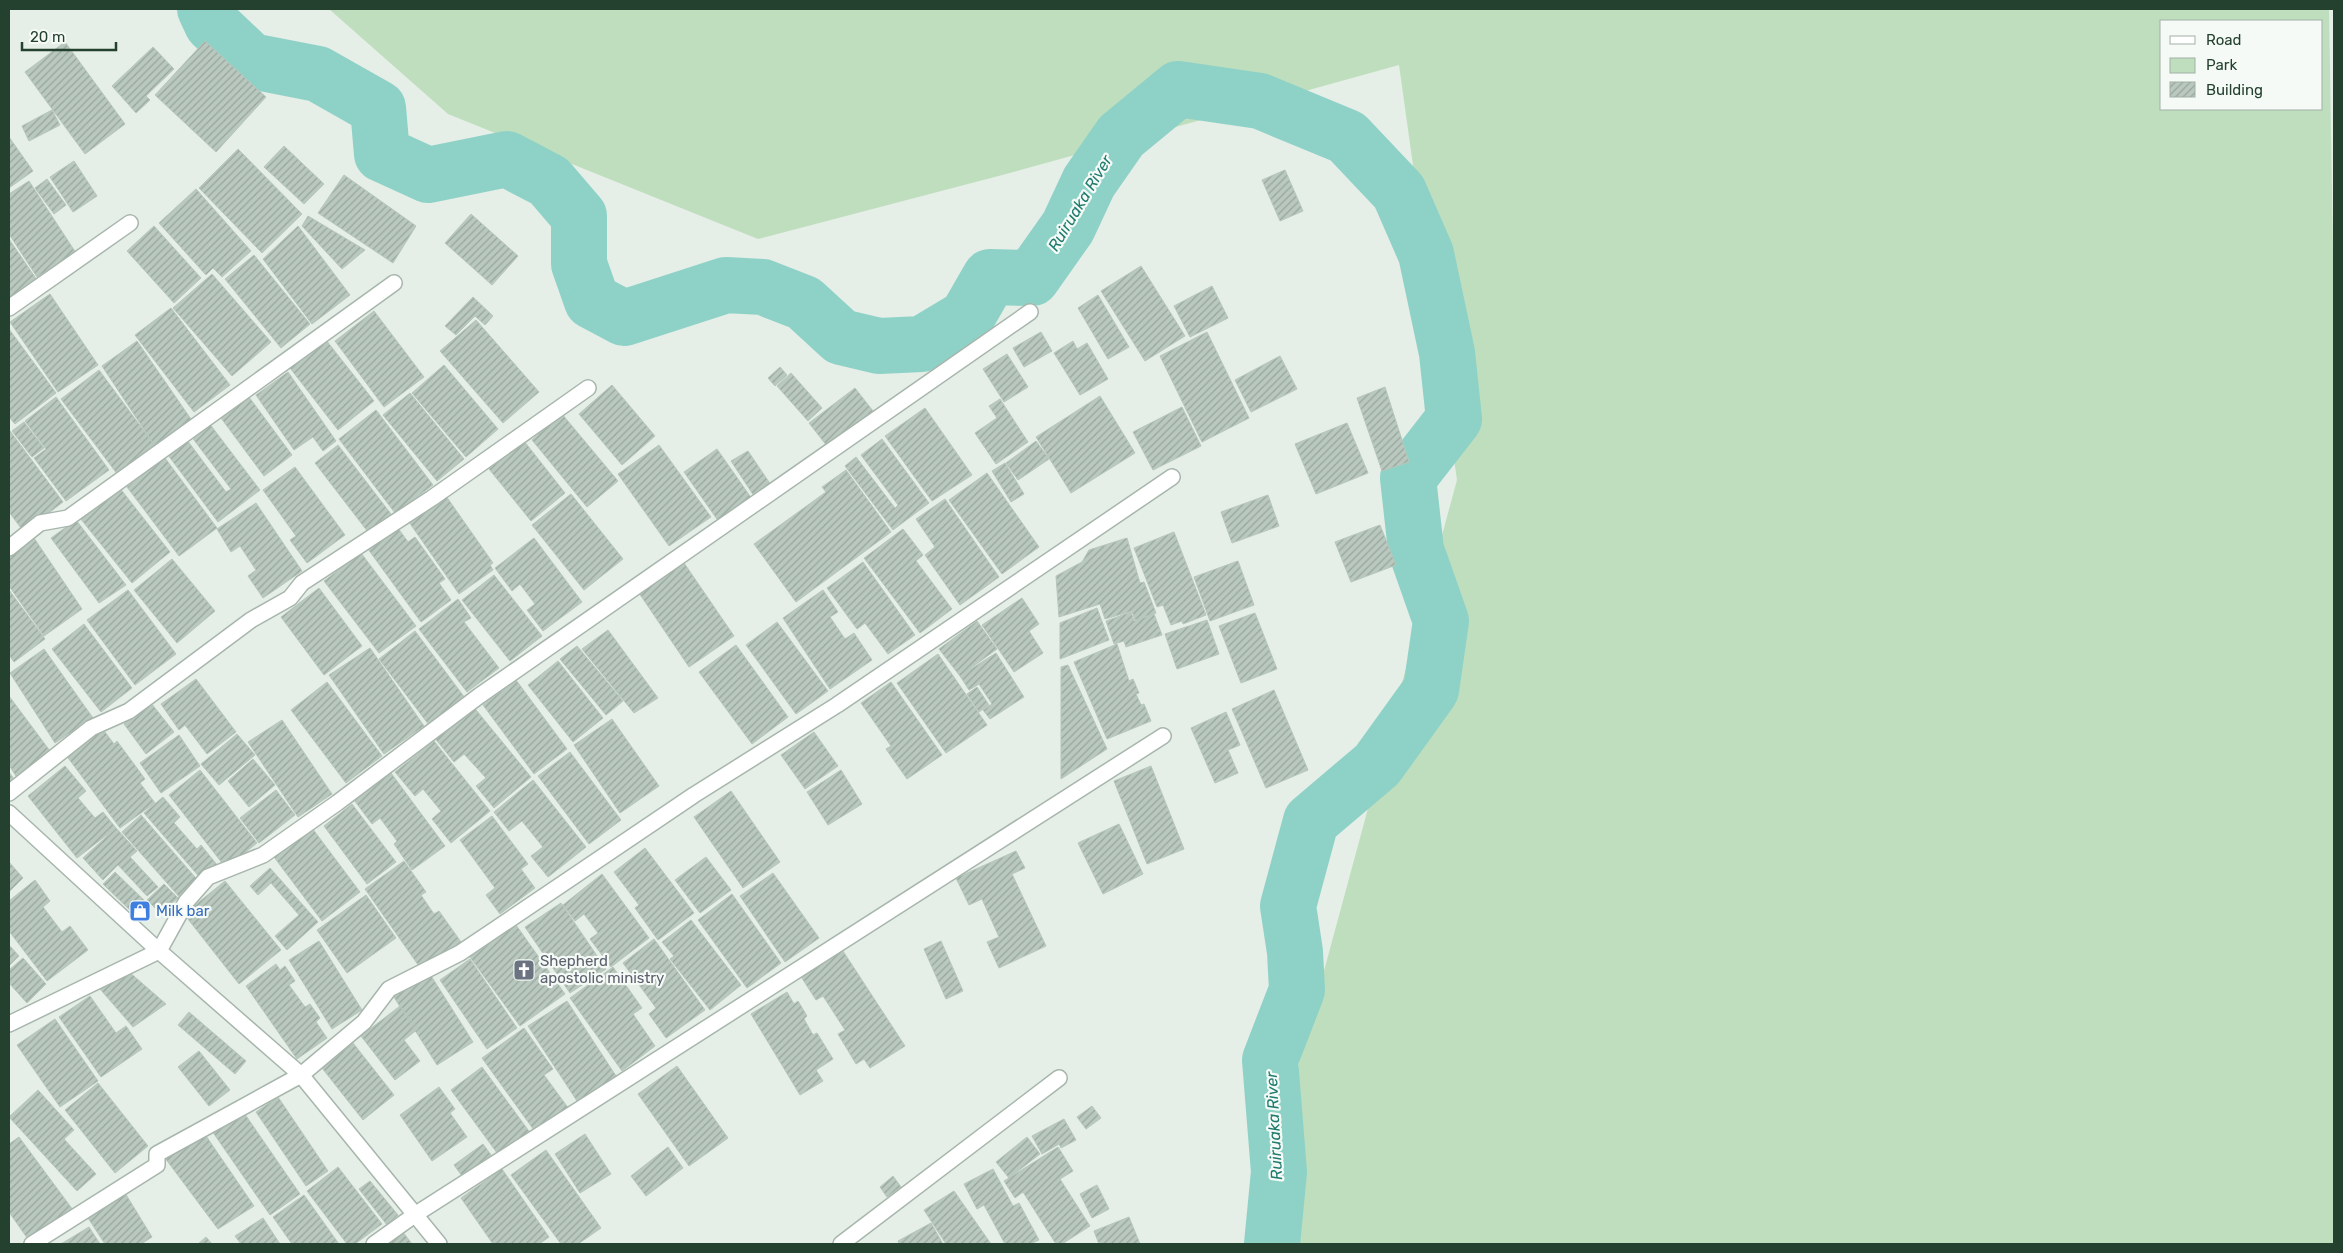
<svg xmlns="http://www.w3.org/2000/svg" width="2343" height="1253" font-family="Rubik,sans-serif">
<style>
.green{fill:#bfdebe;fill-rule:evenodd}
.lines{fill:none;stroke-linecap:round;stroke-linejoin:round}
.river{stroke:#8ed2c7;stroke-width:56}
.building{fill:url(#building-hatch);stroke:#b7c7bb}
.minor-casing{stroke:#a7b6ac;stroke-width:18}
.minor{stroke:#fff;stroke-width:15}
.labels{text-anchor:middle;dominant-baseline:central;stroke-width:4.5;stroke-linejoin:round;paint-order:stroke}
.shop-label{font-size:15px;fill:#366cbe;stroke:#f5faf6;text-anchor:start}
.worship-label{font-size:15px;fill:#5b616d;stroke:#f5faf6;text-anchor:start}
.water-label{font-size:16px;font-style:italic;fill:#1e7b6e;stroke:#f5faf6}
</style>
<defs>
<pattern id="building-hatch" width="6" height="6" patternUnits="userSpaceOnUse" patternTransform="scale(1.25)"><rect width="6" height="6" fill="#bac9bf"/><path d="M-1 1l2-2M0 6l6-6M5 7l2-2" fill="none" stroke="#97a59c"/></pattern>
</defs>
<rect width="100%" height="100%" fill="#e5eee7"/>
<path class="green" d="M329,9H2329L2334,314V1244H1250L1457,480L1399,65L1006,174L758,239L448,114ZM2162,21H2322V109H2162Z"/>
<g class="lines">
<path class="river" d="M205,9L212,24L251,61L318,74L378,108L382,154L428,175L507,159L549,181L579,216V264L592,301L624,318L726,285L763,287L804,303L841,337L879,346L922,344L967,317L990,277L1032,278L1068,227L1089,182L1121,136L1178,89L1260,101L1347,137L1399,192L1426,254L1447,353L1454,419L1408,478L1416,550L1441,621L1431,690L1377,765L1311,821L1288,906L1295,952L1297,990L1270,1060L1279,1172L1272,1244"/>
</g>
<path class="building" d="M205,41L266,97L216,152L155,95Z
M65,42L125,124L85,154L25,72Z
M153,47L174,69L146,96L150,100L136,113L112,86Z
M52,110L60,125L29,141L22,126Z
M9,137L33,171L9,188Z
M284,146L324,184L304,204L264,167Z
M238,149L302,214L262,253L199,188Z
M74,161L97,196L73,212L50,177Z
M1285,170L1303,211L1280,221L1262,180Z
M344,175L416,226L393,263L318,213Z
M47,179L66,205L54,214L35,188Z
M29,181L76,253L37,277L9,234V194Z
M196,189L251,251L222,277L213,268L206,275L159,223Z
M471,214L518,256L492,285L445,243Z
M308,216L365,250L342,269L302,226Z
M154,226L201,278L174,303L127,251Z
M298,226L350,295L312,324L263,259Z
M9,239L39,283L9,305Z
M254,255L310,324L281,348L225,279Z
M1141,266L1185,336L1145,361L1101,291Z
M212,274L271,342L232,376L173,308Z
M1212,286L1228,318L1190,337L1174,306Z
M50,294L98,365L58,392L10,322Z
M1098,295L1129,347L1108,359L1078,308Z
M473,297L493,316L485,325L475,316L456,335L445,326Z
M171,308L230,385L194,412L135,335Z
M374,311L424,377L384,407L335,341Z
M476,320L539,392L503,423L440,351Z
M9,329L56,393L15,424L9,417Z
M1041,332L1052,351L1024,367L1013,348Z
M1207,332L1249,418L1202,442L1160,356Z
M326,340L374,401L338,430L290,368Z
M137,341L193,422L155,446L102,366Z
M1073,341L1077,349L1087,343L1108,379L1080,395L1054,353Z
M1007,354L1028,387L1004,402L983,369Z
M1280,356L1297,389L1251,412L1235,380Z
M444,365L498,429L466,457L412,393Z
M780,367L787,375L775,386L768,378Z
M99,370L156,447L118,475L61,399Z
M288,372L336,441L323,451L313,437L294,450L256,395Z
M791,373L822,408L808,421L777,386Z
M612,385L655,436L622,465L579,414Z
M1385,387L1409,462L1382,471L1357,398Z
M855,388L873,411L827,446L809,423Z
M410,393L464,459L437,481L383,415Z
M1100,396L1135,453L1071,493L1036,437Z
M56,397L109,470L66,501L34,458L46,449L25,421Z
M249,397L292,455L264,476L221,418Z
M1000,399L1028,442L996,464L975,433L997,418L989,406Z
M1182,407L1201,446L1153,470L1133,432Z
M925,408L972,475L932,501L885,436Z
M376,410L433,485L395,513L339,439Z
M562,414L618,481L587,507L532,440Z
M24,422L44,448L32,457L12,431Z
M209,423L260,490L218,522L168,455L187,440L226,492L231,489L191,436Z
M1347,423L1368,473L1316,494L1295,444Z
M10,431L63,502L24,532L9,512Z
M882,439L929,503L893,530L845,466L856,457L895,508L898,505L861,455Z
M524,441L565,493L531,521L489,469Z
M1036,441L1049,459L1018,480L1006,463Z
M338,445L391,514L368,532L315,463Z
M659,445L711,517L669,546L618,474Z
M717,449L752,499L719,522L684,472Z
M748,451L771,485L754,496L731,461Z
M165,458L217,528L179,556L127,487Z
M1005,463L1024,494L1011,502L992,471Z
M295,467L345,535L307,563L290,540L296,536L263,490Z
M846,470L891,532L796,602L754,544L826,492L822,487Z
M987,473L1039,547L1002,574L949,500Z
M119,487L170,552L132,583L80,518Z
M571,494L623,559L584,590L532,525Z
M1268,495L1279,526L1232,543L1221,512Z
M446,496L493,563L490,565L493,570L459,594L409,522Z
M945,499L999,577L960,605L925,555L935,547L916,519Z
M256,503L302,571L263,598L248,576L256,570L240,546L231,552L217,529Z
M76,520L126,585L99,603L51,538Z
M1380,525L1396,565L1351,582L1335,542Z
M398,528L408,542L415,537L445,579L439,583L451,600L421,622L368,549Z
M903,529L923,555L916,561L952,609L920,633L864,558Z
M1174,532L1206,615L1183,624L1182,621L1171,625L1163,605L1157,607L1134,548Z
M34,538L82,609L44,636L9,586V557Z
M534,538L582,602L543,631L527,610L535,604L520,584L512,591L495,568Z
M1127,538L1140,583L1144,582L1156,613L1135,620L1132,611L1105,619L1100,604L1059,617L1056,576L1082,562L1089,550Z
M361,553L416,626L379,653L324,581Z
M172,559L215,611L177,643L134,590Z
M682,560L734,636L689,667L637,590Z
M1238,561L1254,605L1210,621L1194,577Z
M863,562L915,635L888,654L865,623L857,629L827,588Z
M494,575L542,636L510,661L462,600Z
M319,588L362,646L324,675L281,617Z
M9,590L45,639L14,662L9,655Z
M128,590L176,654L135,685L87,620Z
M823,590L838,612L830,617L845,639L854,633L872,660L830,689L783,618Z
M1022,598L1039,624L1029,631L1043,653L1014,672L982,625Z
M458,599L471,618L464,622L499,668L467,692L419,629Z
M1097,608L1109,640L1060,659V623Z
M1131,612L1134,621L1154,614L1162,635L1126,647L1124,641L1114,644L1106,621Z
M1255,613L1277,669L1241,683L1219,626Z
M1207,620L1219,654L1177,669L1165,634Z
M977,621L997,649L960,676L939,649Z
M777,622L828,691L796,714L746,645Z
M84,624L132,688L101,712L52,649Z
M608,630L658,698L634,713L582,649Z
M415,631L465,698L429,725L379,659Z
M1117,644L1129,681L1133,679L1139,693L1136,694L1141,705L1144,704L1151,721L1107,739L1074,662Z
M736,645L788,717L752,744L699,672Z
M577,646L623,701L606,715L560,659Z
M370,648L424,726L384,754L329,675Z
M44,649L93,718L55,743L10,673Z
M996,653L1024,697L990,719L983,710L992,704L979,684L969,690L960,676Z
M938,654L987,725L946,753L897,683Z
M558,661L603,718L573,742L528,685Z
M1068,665L1107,749L1061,779V667Z
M196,679L236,732L207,754L185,725L179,730L161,704Z
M516,680L567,749L534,774L483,705Z
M327,682L382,756L346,783L291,710Z
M891,682L942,755L907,779L886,749L891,746L861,703Z
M977,687L989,705L979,712L967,694Z
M1274,690L1308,770L1266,788L1232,709Z
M9,696L50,751L16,776L9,765Z
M151,703L174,732L146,754L124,724Z
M472,705L531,777L494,808L476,786L486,778L464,754L454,762L434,737Z
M1226,712L1240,745L1228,750L1238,773L1215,783L1191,728Z
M612,719L659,786L620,813L574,745Z
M282,720L332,794L298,817L248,742Z
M102,728L114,744L117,741L145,779L140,783L155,803L120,828L66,755Z
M814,732L838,766L805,789L781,755Z
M237,734L255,755L219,785L201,764Z
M179,735L200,766L161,793L140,763Z
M434,741L490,811L451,843L432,819L441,811L423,789L415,796L395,772Z
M570,752L621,820L589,844L538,776Z
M253,759L275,785L249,807L228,781Z
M65,766L86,791L78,798L95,818L103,812L116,828L77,858L28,796Z
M1151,766L1184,849L1147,864L1114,781Z
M200,770L257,843L226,868L169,795Z
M841,770L862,804L828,825L807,792Z
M9,772L16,782L9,787Z
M391,773L445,846L412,870L394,844L397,841L380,818L372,824L354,800Z
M533,780L586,847L548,877L531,856L543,847L522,821L509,831L494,812Z
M276,790L295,815L259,843L240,818Z
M731,791L780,862L743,888L694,817Z
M163,797L180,817L174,823L197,849L201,845L218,866L202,880L144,813Z
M352,804L396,862L367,884L324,826Z
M141,815L201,884L182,900L122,832Z
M492,816L528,864L521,869L535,888L500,914L486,895L495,888L460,840Z
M1119,824L1143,874L1103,894L1078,843Z
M116,828L137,851L130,857L158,887L147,896L118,865L103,880L83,858Z
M312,828L360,892L322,921L274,857Z
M645,848L694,913L658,940L635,908L639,905L614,872Z
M1016,851L1025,868L1012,874L1046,946L999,968L987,942L999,937L982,899L969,905L956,878Z
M706,857L731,890L700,913L675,880Z
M404,861L426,892L421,895L434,914L439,911L461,942L421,969L365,889Z
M9,862L23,878L9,892Z
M270,868L318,922L287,950L275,936L299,915L271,883L258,895L250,886Z
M115,872L147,903L135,915L103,884Z
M773,873L819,938L785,962L740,896Z
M602,874L649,938L611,967L590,939L598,933L584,914L575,921L563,905Z
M35,880L50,901L43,907L62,932L70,926L88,950L47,981L9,931V901Z
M225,881L281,950L239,984L184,914Z
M164,884L178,898L161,914L147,900Z
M732,894L781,963L747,988L698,920Z
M366,895L396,938L347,973L317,930Z
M561,903L606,969L570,993L525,927Z
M691,920L741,985L710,1010L670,959L674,956L662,942Z
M516,925L565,994L520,1026L470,957Z
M654,939L705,1010L666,1038L649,1014L656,1008L623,963Z
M319,941L362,1010L332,1029L289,960Z
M941,941L963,991L946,999L924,949Z
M9,945L19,956L9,966Z
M841,948L905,1046L870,1068L864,1059L856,1064L838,1034L845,1030L823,996L816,1000L800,975Z
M23,958L46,984L27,1003L9,983V970Z
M470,959L517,1028L487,1049L440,980Z
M276,964L280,970L285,966L295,981L289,985L305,1007L310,1004L320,1018L316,1022L327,1038L297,1059L246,986Z
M613,967L642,1008L633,1014L655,1046L622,1071L570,998Z
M128,971L166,1004L133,1027L100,989Z
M428,971L473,1042L437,1065L392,994Z
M787,992L794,1004L798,1001L807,1016L804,1019L813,1035L817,1033L833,1059L816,1070L823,1081L800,1095L751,1014Z
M90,996L116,1033L126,1026L142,1049L101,1077L59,1017Z
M567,1001L618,1079L579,1104L528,1026Z
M400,1006L418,1029L404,1040L420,1061L395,1080L361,1036Z
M189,1012L246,1061L235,1074L178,1025Z
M55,1019L98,1081L60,1107L17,1045Z
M524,1028L553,1069L544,1075L569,1109L536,1133L482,1058Z
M353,1043L394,1095L363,1120L322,1068Z
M199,1051L230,1090L209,1106L178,1067Z
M677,1066L728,1138L689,1166L638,1094Z
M482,1067L531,1134L500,1157L451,1090Z
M98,1083L148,1146L115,1173L65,1110Z
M439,1087L455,1109L450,1113L467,1137L432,1161L400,1115Z
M38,1090L74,1130L64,1139L96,1174L77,1191L9,1117Z
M278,1097L328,1171L306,1186L256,1112Z
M1092,1106L1101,1118L1086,1129L1077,1117Z
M242,1110L300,1194L270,1215L212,1131Z
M1064,1119L1076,1140L1061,1148L1059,1144L1042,1154L1032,1136Z
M204,1133L254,1206L218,1229L165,1158Z
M585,1134L611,1174L580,1193L555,1154Z
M19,1137L73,1210L30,1242L9,1212V1144Z
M1027,1137L1040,1154L1009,1178L996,1162Z
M483,1144L494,1159L465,1180L454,1165Z
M668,1147L683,1168L646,1196L631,1176Z
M1058,1147L1073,1171L1060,1179L1090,1226L1062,1244H1056L1023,1192L1015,1198L1004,1181Z
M546,1150L601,1228L578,1244H561L511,1175Z
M338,1167L382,1224L355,1244H347L307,1191Z
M502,1169L549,1237L539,1244H493L461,1198Z
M993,1169L1013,1206L1019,1203L1039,1240L1030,1244H1005L984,1205L977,1209L964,1184Z
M893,1176L901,1187L887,1197L880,1187Z
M370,1181L398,1215L387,1225L359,1189Z
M1097,1185L1109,1209L1092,1218L1080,1194Z
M954,1191L991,1244H946L924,1210Z
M125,1193L152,1237L141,1244H105L88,1218Z
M304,1195L339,1244H292L273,1217Z
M1129,1217L1140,1244H1099L1094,1231Z
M263,1218L280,1244H241L235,1236Z
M931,1223L943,1244H899L898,1241Z
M89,1227L100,1244H61Z
M402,1231L412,1244H384Z
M206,1237L212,1244H198Z"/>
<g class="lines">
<g class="minor-casing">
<path id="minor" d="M9,308L130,223
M9,548L40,523L68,518L394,283
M9,793L91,728L129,711L251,620L290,598L302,583L432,498L588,388
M9,813L159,951L301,1075L439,1244
M9,1024L159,951L186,902L208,877L263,855L337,803L479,696L1030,312
M32,1244L157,1165V1154L301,1075L364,1022L389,989L460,953L694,795L837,705L1172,477
M374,1244L416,1214L1163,736
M841,1244L1059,1078"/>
</g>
<use href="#minor" class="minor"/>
</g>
<defs>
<g id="shop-square" transform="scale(1.125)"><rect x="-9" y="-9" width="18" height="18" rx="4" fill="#3f7fe0" stroke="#f5faf6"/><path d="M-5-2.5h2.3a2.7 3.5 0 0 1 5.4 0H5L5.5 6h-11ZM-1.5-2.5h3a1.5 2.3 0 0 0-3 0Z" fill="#fff"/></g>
<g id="church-square" transform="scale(1.125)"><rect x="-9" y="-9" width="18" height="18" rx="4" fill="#6b7280" stroke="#f5faf6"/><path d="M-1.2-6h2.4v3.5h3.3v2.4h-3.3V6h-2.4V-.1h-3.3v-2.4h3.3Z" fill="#fff"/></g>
</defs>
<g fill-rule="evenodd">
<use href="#shop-square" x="140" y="911"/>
<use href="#church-square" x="524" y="970"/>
</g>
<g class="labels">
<g class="shop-label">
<text x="156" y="911">Milk bar</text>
</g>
<g class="worship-label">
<text x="540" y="961">Shepherd<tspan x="540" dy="17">apostolic ministry</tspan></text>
</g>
<g class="water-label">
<text transform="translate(1080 203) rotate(-59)">Ruiruaka River</text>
<text transform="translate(1274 1126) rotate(-93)">Ruiruaka River</text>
</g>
</g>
<rect width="2343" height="1253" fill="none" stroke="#24402f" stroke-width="20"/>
<rect x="2160" y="20" width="162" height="90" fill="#f5faf6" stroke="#a1b0a6"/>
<rect x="2170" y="36" width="25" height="8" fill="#ffffff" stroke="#a1b0a6"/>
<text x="2206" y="45" font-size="15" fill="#24402f">Road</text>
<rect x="2170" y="58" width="25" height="15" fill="#bfdebe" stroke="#a1b0a6"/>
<text x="2206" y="70" font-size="15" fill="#24402f">Park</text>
<rect x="2170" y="82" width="25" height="15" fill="url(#building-hatch)" stroke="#a1b0a6"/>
<text x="2206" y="95" font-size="15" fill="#24402f">Building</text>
<path d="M22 42v8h94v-8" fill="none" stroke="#24402f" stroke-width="2.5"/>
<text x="30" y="42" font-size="15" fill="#24402f" stroke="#f5faf6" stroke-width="4" paint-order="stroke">20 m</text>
</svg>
